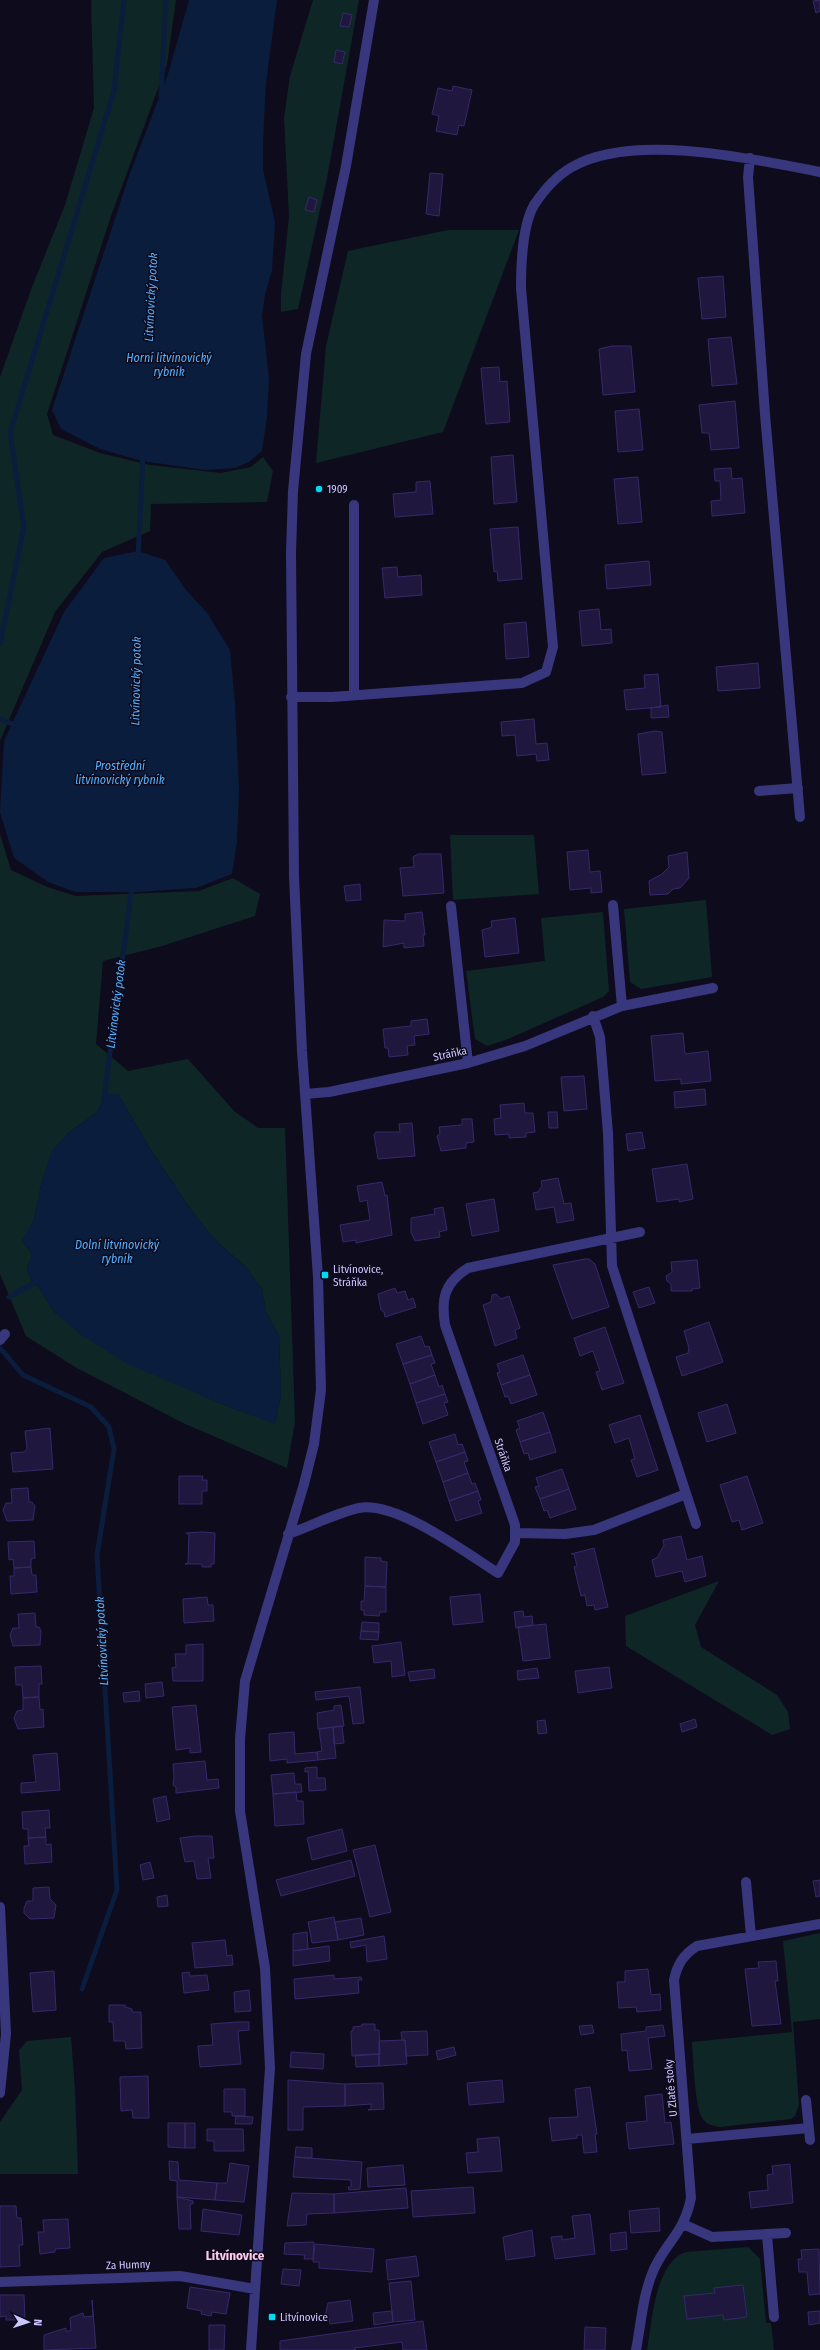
<svg xmlns="http://www.w3.org/2000/svg" width="820" height="2350" font-family="'Fira Sans Condensed',sans-serif">
<style>
.green{fill:#0e2726;fill-rule:evenodd}
.water{fill:#0a1d3d}
.lines{fill:none;stroke-linecap:round;stroke-linejoin:round}
.stream{stroke:#0a1d3d;stroke-width:5}
.building{fill:#1f173e;stroke:#36296a}
.minor{stroke:#38367c;stroke-width:10}
.poi-dot{fill:#00dbf2;stroke:#0e0b1d;stroke-width:1.5}
.labels{text-anchor:middle;dominant-baseline:central;stroke-width:3;stroke-linejoin:round;paint-order:stroke}
.poi-label{font-size:11px;fill:#cdc7ff;stroke:#0e0b1d;text-anchor:start}
.street-label{font-size:11px;fill:#cdc7ff;stroke:#0e0b1d}
.water-label{font-size:12px;font-style:italic;fill:#55b1ff;stroke:#0e0b1d}
.quarter-label{font-size:13px;font-weight:bold;fill:#ffc9ec;stroke:#0e0b1d}
</style>
<rect width="100%" height="100%" fill="#0e0b1d"/>
<path class="green" d="M91,0H176L167,64L111,216L47,414L53,435L100,453L150,465L221,473L251,467L263,457L273,471L267,502L151,504L150,531L102,552L55,612L0,741V377L32,287L65,205L94,108Z
M313,0H359L327,178L298,309L281,312V294L289,217L284,118L290,76Z
M448,230H519L443,432L316,463L326,346L348,251Z
M0,834L11,870L47,887L76,896L199,891L233,878L260,894L255,916L162,946L103,961L96,1044L128,1071L188,1059L234,1111L258,1128H285L295,1422L287,1468L183,1423L75,1367L26,1336L0,1274ZM107,1094H118L149,1147L193,1213L217,1242L245,1266L262,1289L266,1312L279,1336L281,1395L275,1423L234,1409L190,1390L54,1312L40,1289L32,1282L27,1269L32,1254L22,1241L34,1220L42,1180L67,1134L96,1113Z
M450,835H534L539,894L453,900Z
M706,900L712,977L641,989L630,982L624,909Z
M603,912L609,991L603,997L508,1039L487,1046L475,1039L466,971L545,961L541,918Z
M719,1581L695,1625L701,1647L777,1695L788,1712L790,1729L772,1735L626,1646L625,1616Z
M820,1933V2019L793,2022L799,2105L795,2116L791,2119L720,2127C714,2126 707,2125 703,2119C695,2110 693,2057 692,2042L792,2032L783,1941Z
M71,2037L75,2090L78,2174H0V2122L22,2090L19,2050L27,2041Z
M748,2247L760,2259L766,2323H771L774,2350H647C652,2322 655,2262 686,2252ZM743,2285L747,2317L724,2320L723,2315L687,2319L684,2296L715,2293V2288Z"/>
<path class="water" d="M189,0H277L266,83L263,141V170L275,222L272,271L265,294L262,316L269,378L267,417L262,451L249,462L235,468L205,470L142,461L100,449L61,429L52,410L129,176L168,74Z
M138,551L165,560L187,591L208,614L230,650L235,704L239,789L237,841L232,874L196,888L137,892H75L48,882L14,858L0,812L4,741L64,612L104,558Z
M107,1094H118L149,1147L193,1213L217,1242L245,1266L262,1289L266,1312L279,1336L281,1395L275,1424L234,1409L128,1364L81,1335L54,1312L40,1289L32,1282L27,1269L32,1254L22,1241L34,1220L42,1180L51,1152L67,1134L96,1113Z"/>
<g class="lines">
<path class="stream" d="M161,97L166,0
M138,558L143,454
M0,644L24,527L10,433L114,91L124,0
M0,719L18,726
M103,1106L132,886
M9,1297L37,1282
M0,1348L23,1375L91,1407L109,1427L114,1449L97,1555L117,1890L82,1989"/>
</g>
<path class="building" d="M820,0V11L816,13L813,1Z
M343,13L352,15L349,27L340,26Z
M336,50L345,52L342,64L334,62Z
M453,86L472,90L464,126L459,125L457,135L436,131L439,116L432,114L438,88L452,91Z
M430,173L443,174L439,216L426,214Z
M309,197L317,200L314,212L305,210Z
M723,276L726,317L702,319L698,278Z
M731,337L737,384L712,386L708,339Z
M612,346H631L635,392L603,395L599,349Z
M499,367L500,382L507,381L510,422L486,424L481,368Z
M735,401L739,448L711,450L709,433H702L699,405Z
M639,409L643,450L618,452L615,411Z
M513,455L517,502L494,504L491,457Z
M731,468L732,479L742,478L745,513L712,516L711,501L721,500L720,481H715L714,469Z
M638,477L642,522L618,524L614,479Z
M430,481L433,514L395,517L393,494L416,492V482Z
M518,527L522,579L498,581L497,571L494,572L490,529Z
M649,561L651,585L607,589L605,565Z
M397,567L398,577L421,575L422,595L385,598L382,568Z
M599,609L601,630L611,629L612,643L582,646L579,611Z
M526,622L529,657L506,659L504,624Z
M758,663L760,688L718,691L716,667Z
M658,674L661,707L626,710L624,690L645,688L644,675Z
M668,705L669,717L651,718V708Z
M534,719L536,744L547,743L549,760L537,761L536,754L517,756L515,735L502,736L501,722Z
M655,731L662,732L666,773L642,775L638,734Z
M588,850L590,872L600,871L602,892L591,893V888L570,890L567,852Z
M687,852L689,878L680,888L673,889L668,894L650,895L649,881L662,874L669,867L668,856Z
M418,854H441L444,893L403,896L400,868L414,867L413,857Z
M360,884L361,900L346,901L344,886Z
M422,912L425,935H423L424,946L404,948V943L383,947L384,920L405,921V914Z
M515,918L519,953L485,957L482,930L492,927L491,921Z
M427,1019L429,1034L414,1036L415,1045L407,1046L408,1055L389,1057L388,1048H385L383,1029L411,1026V1021Z
M683,1033L685,1054L708,1051L711,1081L681,1084V1079L655,1081L651,1036Z
M584,1076L587,1109L564,1111L561,1077Z
M705,1089L706,1105L675,1108L674,1092Z
M524,1103L525,1113H533L535,1132L526,1133V1137L509,1138V1134L495,1135L494,1119L501,1118L500,1105Z
M548,1112H557L558,1128H549Z
M462,1119H472L474,1142L466,1143V1148L441,1151L437,1136L440,1134L439,1127L462,1125Z
M412,1123L415,1156L378,1159L374,1135L376,1132H400L399,1124Z
M642,1132L645,1148L628,1151L626,1134Z
M687,1164L693,1199L679,1202V1199L657,1202L652,1169Z
M558,1178L564,1204L571,1203L574,1220L557,1223L554,1207L536,1210L533,1193L538,1192L542,1186L541,1181Z
M382,1182L385,1196L387,1195L392,1235L356,1243V1240L343,1242L340,1225L370,1220L367,1200L360,1202L357,1186Z
M494,1199L499,1231L472,1236L466,1204Z
M443,1207L447,1230L439,1232L440,1237L415,1241L411,1232V1218L435,1214L434,1209Z
M585,1259H589L595,1264L609,1307L572,1319L553,1265Z
M697,1260L700,1288L692,1289V1291H671V1284L667,1281L666,1276L672,1272L671,1262Z
M649,1287L655,1303L639,1308L633,1292Z
M395,1288L397,1293L405,1291L408,1300L413,1298L416,1307L385,1317L384,1312L381,1310L378,1294Z
M496,1294L501,1299L509,1296L520,1328L515,1330L517,1338L495,1346L483,1305L491,1302L492,1295Z
M709,1322L723,1362L682,1376L676,1357L688,1353L689,1348L684,1331Z
M605,1327L624,1383L602,1390L596,1372L600,1371L593,1351L580,1356L574,1338Z
M421,1336L425,1347L429,1346L432,1355L403,1364L396,1344Z
M432,1355L435,1363L431,1364L435,1375L410,1384L403,1364Z
M523,1355L530,1375L501,1385L497,1373L500,1372L497,1364Z
M435,1375L439,1387L442,1385L445,1394L416,1403L410,1384Z
M530,1375L537,1395L511,1404L508,1396L505,1397L501,1385Z
M445,1394L448,1402L444,1403L448,1415L423,1424L416,1403Z
M727,1404L736,1433L707,1442L698,1413Z
M543,1412L550,1432L520,1442L516,1430L520,1428L517,1421Z
M640,1415L658,1470L637,1477L631,1460L635,1459L629,1438L615,1443L609,1425Z
M50,1428L53,1469L13,1472L11,1453L24,1452L27,1449L25,1431Z
M550,1432L556,1452L530,1460L528,1453L524,1454L520,1442Z
M455,1434L458,1445L462,1444L465,1452L436,1462L429,1442Z
M465,1452L468,1461L464,1462L468,1473L443,1482L436,1462Z
M562,1469L569,1489L540,1499L535,1487L539,1486L536,1478Z
M468,1473L472,1484L475,1483L478,1491L449,1501L443,1482Z
M179,1476H203L202,1480H207V1491H202V1504H179Z
M747,1476L763,1523L742,1530L739,1520L732,1522L720,1485Z
M28,1488L29,1502H32L35,1506L33,1520L7,1521L3,1510L6,1503H12L11,1489Z
M569,1489L576,1509L550,1518L547,1510L544,1511L540,1499Z
M478,1491L481,1500L478,1501L482,1513L456,1521L449,1501Z
M203,1532L215,1533L214,1564H211V1567H202V1564H185L188,1563L189,1534L186,1533Z
M681,1536L687,1560L702,1556L706,1576L685,1582L682,1571L656,1577L652,1560L657,1558L664,1545L663,1540Z
M34,1541L35,1558L31,1559V1567L14,1568L13,1559L9,1560L8,1542Z
M594,1548L608,1607L595,1610L594,1605L587,1606L585,1595L581,1596L574,1567L577,1566L574,1554H571Z
M365,1557L381,1558V1561L387,1562L386,1587L365,1586Z
M31,1567L32,1575H36L37,1592L11,1594L10,1576H14V1568Z
M365,1586L386,1587V1612H380L379,1616L364,1615V1610H361V1601H364Z
M480,1594L483,1622L453,1625L450,1597Z
M207,1597L208,1605H213L214,1621L184,1623L183,1599Z
M523,1611L524,1617L532,1616L533,1625L516,1628L514,1612Z
M35,1613L36,1627H39L41,1631L40,1645L13,1646L10,1635L13,1628H19L18,1614Z
M362,1622L379,1623V1632L361,1631Z
M546,1624L550,1658L523,1661L518,1627Z
M361,1631L379,1632L378,1640L360,1639Z
M401,1642L405,1675L392,1677L391,1661L374,1663L372,1646Z
M203,1644V1681H173L172,1668L176,1667L175,1654H186V1645Z
M41,1666L42,1684H39V1697L23,1698L22,1685H16L15,1667Z
M609,1667L612,1688L578,1693L575,1671Z
M537,1668L539,1678L518,1680L517,1671Z
M434,1669L435,1678L410,1681L408,1672Z
M162,1682L164,1696L146,1698L145,1684Z
M360,1687L364,1723L353,1724L349,1696L316,1700L315,1692Z
M139,1691L140,1701L124,1702L123,1693Z
M39,1697L40,1710L43,1709L44,1727L18,1729L14,1718L17,1711L23,1710V1698Z
M196,1705L201,1752L190,1753V1748L176,1750L172,1707Z
M341,1705L344,1726L318,1729L317,1713L334,1710V1706Z
M695,1719L697,1727L682,1732L680,1724Z
M545,1720L547,1733L538,1734L537,1721Z
M342,1726L344,1743L334,1744L333,1727Z
M333,1727L336,1758L318,1760L317,1752L322,1751L319,1729Z
M294,1732L295,1754L317,1752L318,1760L287,1763V1759L270,1761L269,1734Z
M57,1753L60,1790L21,1793V1783L36,1782L33,1755Z
M205,1761L207,1780L218,1779L219,1788L176,1793V1787L173,1785L174,1777L173,1764Z
M317,1767V1778H325L326,1790L309,1791L308,1771L305,1772V1768Z
M294,1773L295,1784H301L302,1792L273,1794L271,1775Z
M296,1792L297,1801H303L304,1824L275,1826L273,1794Z
M166,1796L170,1819L157,1822L153,1799Z
M49,1810L50,1828H45L46,1837L28,1838V1829H23L22,1812Z
M342,1829L347,1851L312,1860L307,1838Z
M195,1836H212L214,1858H208L211,1878L197,1879L194,1861L185,1862L180,1838Z
M46,1837V1845L51,1844L52,1862L25,1864L24,1846H29L28,1838Z
M375,1845L391,1912L370,1917L353,1850Z
M351,1860L355,1876L281,1896L276,1880Z
M150,1862L154,1878L143,1880L140,1865Z
M820,1880V1896L816,1897L813,1881Z
M49,1887L50,1899L56,1905L54,1918L30,1919L24,1913V1908L27,1901H33V1888Z
M167,1895L168,1906L158,1907L157,1897Z
M334,1917L338,1940L312,1943L308,1922Z
M361,1918L364,1935L338,1940L335,1922Z
M307,1932L308,1949L293,1951V1934Z
M384,1936L387,1959L367,1962L366,1945L351,1948L350,1942Z
M225,1940L227,1956L232,1955L233,1965L195,1968L192,1943Z
M329,1946L330,1961L293,1966V1951Z
M776,1961L778,1981H775L781,2024L752,2026L745,1969L759,1968L758,1962Z
M648,1969L651,1995L660,1994L661,2010L637,2012L636,2007L619,2008L617,1982H625V1971Z
M54,1971L56,2010L33,2012L30,1973Z
M189,1972L190,1976L207,1975L209,1990L184,1993L182,1973Z
M334,1975V1979L361,1977L362,1980H358L359,1993L295,1999L294,1979Z
M249,1990L251,2011L235,2012L234,1992Z
M109,2005H125V2007L132,2009V2012H141L142,2048L126,2049L125,2041H114L113,2022H109Z
M237,2022H249V2030L238,2031L241,2064L200,2067L198,2046L213,2045L211,2024Z
M362,2024H375V2030H379L380,2054L352,2056L351,2031H353V2027L362,2026Z
M592,2025L594,2033L581,2035L579,2026Z
M663,2025L665,2036L648,2038L652,2069L629,2071L627,2050L622,2051L621,2034L646,2031V2027Z
M427,2031L428,2055L406,2056L405,2040H402L401,2032Z
M405,2040L407,2064L379,2066V2041Z
M454,2047L456,2055L438,2060L436,2051Z
M291,2052L324,2054L323,2069L290,2067Z
M379,2054V2066L356,2067L355,2055Z
M148,2076L149,2118H133L132,2110L121,2111L120,2077Z
M288,2080L345,2084V2106L303,2107V2130H288Z
M502,2080L504,2102L469,2105L467,2083Z
M383,2083L384,2109L368,2110L371,2109V2104L345,2106V2084Z
M590,2087L597,2134H595L597,2152L584,2153L582,2135H577V2138L552,2141L549,2118L578,2117L575,2089Z
M224,2089H245V2116H232V2112H224Z
M662,2094L665,2123L671,2122L674,2144L629,2149L626,2123L647,2121L645,2096Z
M236,2116L253,2117L252,2124H235Z
M168,2123H185V2148L168,2147Z
M185,2123H195V2148H185Z
M207,2129H243L244,2151H214V2141H207Z
M499,2137L502,2171L468,2173L466,2153L478,2152L477,2139Z
M296,2147L312,2148V2158L295,2157Z
M295,2157L362,2162L360,2189L349,2190L348,2187H351V2180L293,2177Z
M169,2161L178,2162L179,2180L217,2183L215,2200L177,2197V2181L170,2180Z
M230,2163L249,2166L244,2202L215,2200L217,2183H227Z
M790,2164L793,2203L751,2208L749,2192L768,2190L767,2175L773,2174L772,2166Z
M403,2165L405,2185L368,2187L367,2168Z
M473,2187L475,2213L413,2217L411,2191Z
M406,2188L408,2208L334,2213V2194Z
M292,2193L334,2194V2213L307,2214L306,2225L287,2226Z
M177,2197L193,2201V2204H190L191,2229H179Z
M0,2206H16L17,2218H21L23,2245H19L20,2266L0,2267Z
M659,2208L660,2231L631,2233L629,2211Z
M203,2209L242,2215L239,2235L201,2231Z
M590,2214L595,2254L555,2259L551,2237L562,2236V2240L575,2238L572,2216Z
M68,2219L70,2248L55,2249V2252L40,2254L38,2232H44L43,2220Z
M532,2230L535,2256L506,2260L503,2237Z
M626,2232L627,2249L611,2251L610,2234Z
M314,2242L313,2259H304L305,2255L284,2254L285,2243Z
M315,2244L374,2249L372,2272L319,2268V2262H313Z
M819,2249L820,2294L809,2295L807,2272H799L798,2259H802L801,2250Z
M416,2256L419,2276L388,2280L386,2260Z
M283,2269L301,2270L299,2286L281,2284Z
M411,2281L415,2320L393,2322L389,2283Z
M743,2285L747,2317L724,2320L723,2315L687,2319L684,2296L715,2293L714,2288Z
M190,2287L230,2293L226,2314L212,2312L211,2316L201,2314L202,2311L187,2308Z
M0,2295H24L25,2320H6V2316L0,2317Z
M92,2300L96,2348L44,2350V2335L66,2328V2331H71L70,2318L83,2313L84,2317L93,2316Z
M350,2300L353,2321L330,2324L329,2318L325,2316L328,2303Z
M392,2311L393,2322L374,2325L373,2313Z
M820,2311V2323L809,2325L808,2312Z
M423,2321L427,2350H403L402,2342L355,2348V2350H280V2341Z
M209,2325H225L224,2350H209Z
M585,2327L606,2328L605,2350H584Z"/>
<g class="lines">
<path class="minor" d="M750,158L748,177L765,414L800,817
M354,505V695
M291,697H332L522,683L546,672L553,647L521,288C521,265 522,226 534,205C544,190 556,176 572,167C633,132 754,159 820,172
M759,791L798,788
M613,905L622,1006
M451,906L468,1063
M593,1016L600,1037L608,1133L612,1266L696,1524
M305,1094L329,1092L468,1063L525,1046L622,1006L713,988
M0,1340L5,1334
M516,1533L565,1534L594,1530L686,1494
M288,1534C312,1526 335,1513 359,1508C397,1501 466,1553 498,1573L515,1542V1525L445,1325C441,1299 444,1283 468,1268L640,1232
M746,1882L751,1936
M0,1907L6,2034L0,2093
M806,2100L810,2140
M687,2139L809,2128
M683,2224L712,2237L786,2233
M767,2235L774,2317
M0,2282L180,2276L255,2289
M251,2350L270,2068L265,1968L240,1811V1739L245,1681L304,1484L314,1444L321,1390L318,1277L302,1051L294,877L291,553L293,491L306,354L346,166L374,0
M636,2350C641,2324 643,2293 654,2269C667,2241 684,2233 691,2198L674,1980C677,1965 683,1955 697,1946L820,1924"/>
</g>
<g class="poi-dot">
<circle cx="319" cy="489" r="4"/>
<rect x="321" y="1271" width="8" height="8" rx="2"/>
<rect x="268" y="2313" width="8" height="8" rx="2"/>
</g>
<g class="labels">
<g class="poi-label">
<text x="327" y="489">1909</text>
<text x="333" y="1269">Litvínovice,<tspan x="333" dy="13">Stráňka</tspan></text>
<text x="280" y="2317">Litvínovice</text>
</g>
<g class="street-label">
<text transform="translate(450 1054) rotate(-12)">Stráňka</text>
<text transform="translate(503 1455) rotate(71)">Stráňka</text>
<text transform="translate(671 2088) rotate(-95)">U Zlaté stoky</text>
<text transform="translate(128 2265) rotate(-2)">Za Humny</text>
</g>
<g class="water-label">
<text transform="translate(151 297) rotate(-87)">Litvínovický potok</text>
<text x="169" y="358">Horní litvínovický<tspan x="169" dy="14">rybník</tspan></text>
<text transform="translate(136 681) rotate(-89)">Litvínovický potok</text>
<text x="120" y="766">Prostřední<tspan x="120" dy="14">litvínovický rybník</tspan></text>
<text transform="translate(116 1004) rotate(-83)">Litvínovický potok</text>
<text x="117" y="1245">Dolní litvínovický<tspan x="117" dy="14">rybník</tspan></text>
<text transform="translate(102 1641) rotate(-93)">Litvínovický potok</text>
</g>
<g class="quarter-label">
<text x="235" y="2255">Litvínovice</text>
</g>
</g>
<g transform="translate(28 2322) rotate(93)" stroke="#0e0b1d" stroke-width="3" paint-order="stroke">
<path d="M0-3L7 15L0 10L-7 15Z" fill="#cdc7ff"/>
<text y="-6" font-size="11" font-weight="bold" text-anchor="middle" fill="#cdc7ff">N</text>
</g>
</svg>
